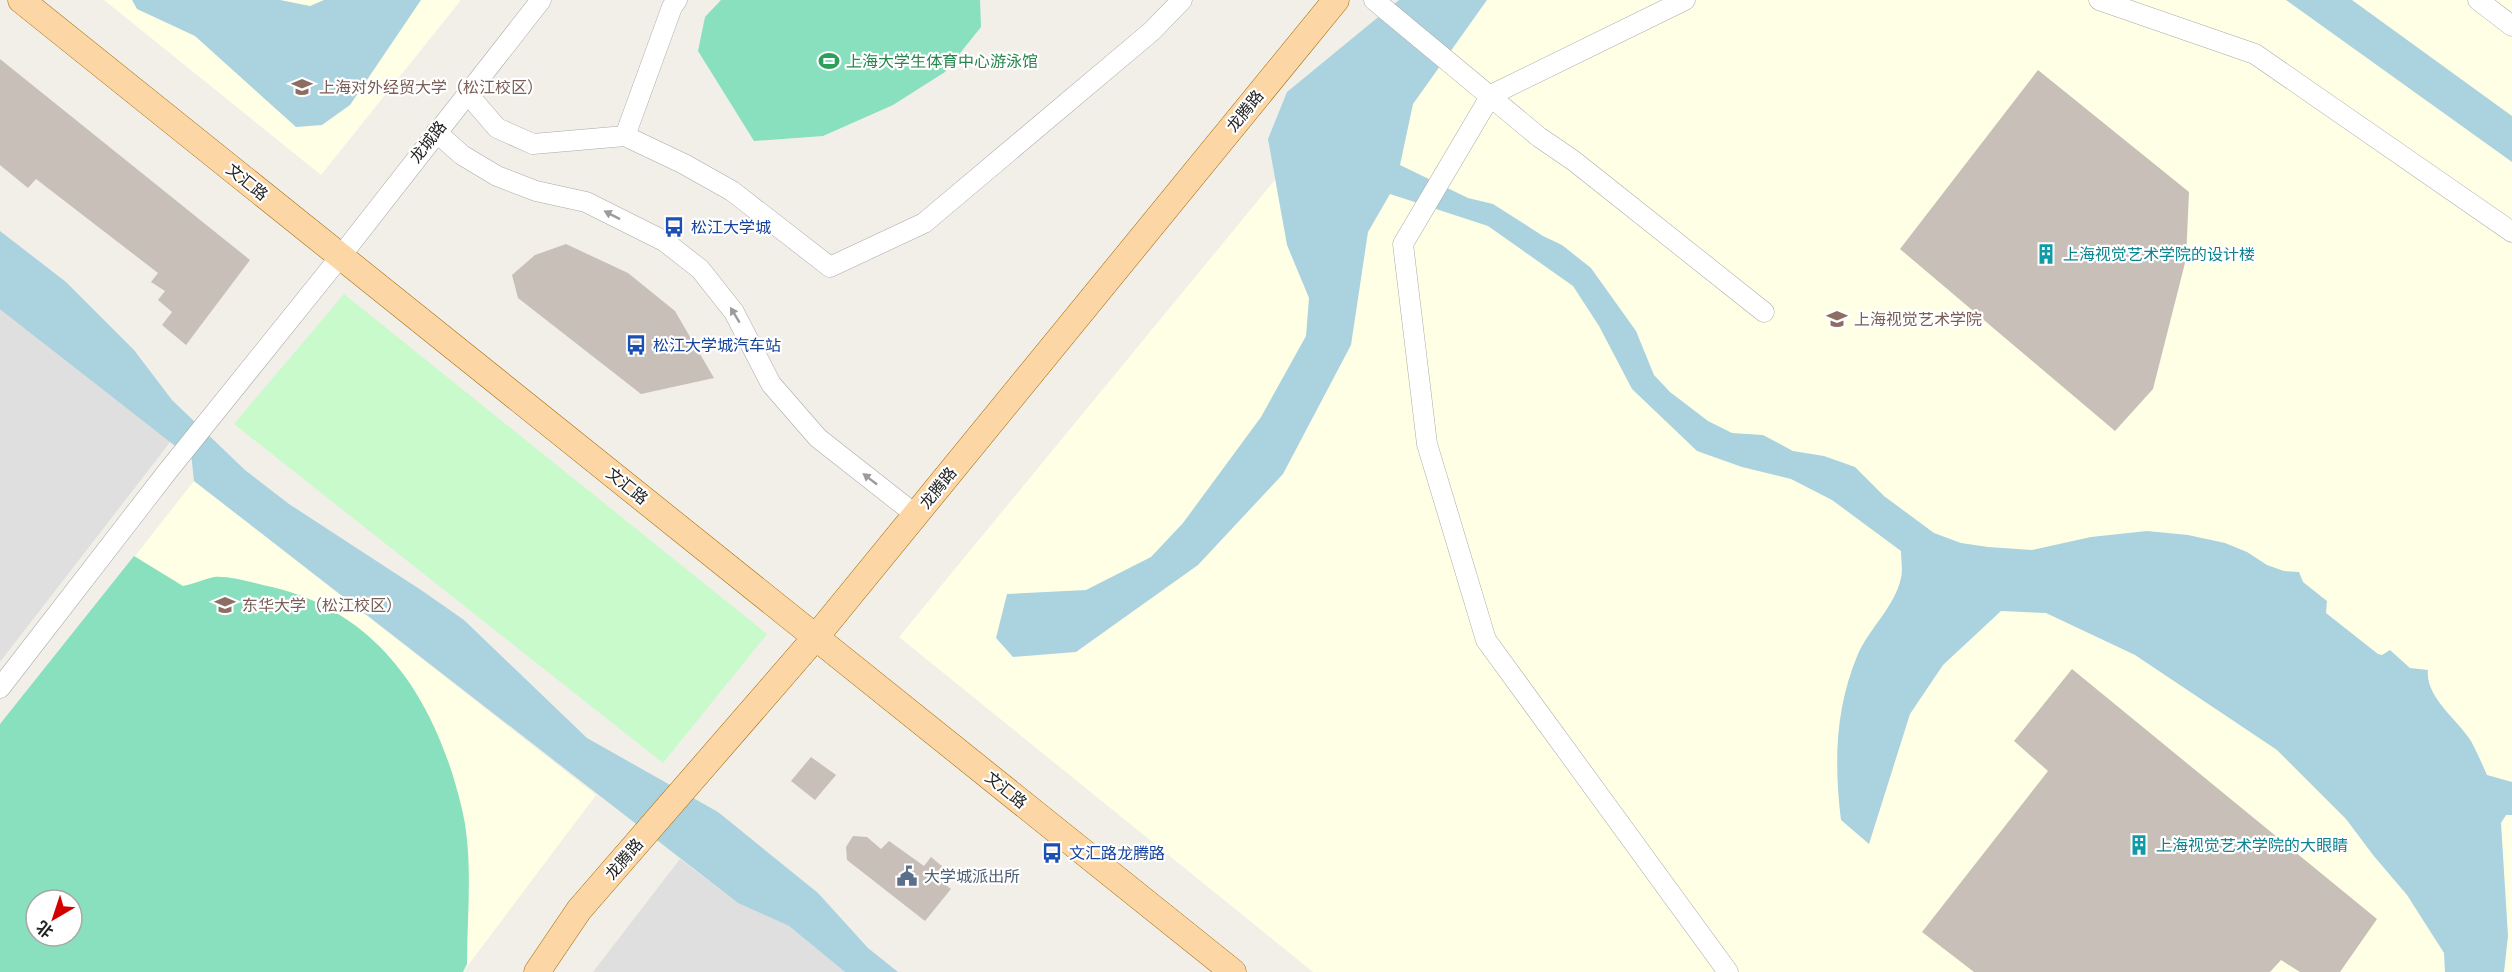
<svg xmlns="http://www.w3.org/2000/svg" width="2512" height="972" font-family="Arial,'Noto Sans SC',sans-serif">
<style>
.residential{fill:#e0dfdf}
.education{fill:#ffffe5;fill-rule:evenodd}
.park{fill:#c8facc}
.pitch{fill:#88e0be;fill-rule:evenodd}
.water{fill:#aad3df}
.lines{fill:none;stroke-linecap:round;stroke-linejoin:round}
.canal{stroke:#aad3df;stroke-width:21}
.building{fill:#c7bfb8}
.minor-casing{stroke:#a9a9a9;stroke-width:21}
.major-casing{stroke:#a06b00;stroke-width:27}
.minor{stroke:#fff;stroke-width:20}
.major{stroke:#fcd6a4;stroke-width:26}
.oneway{fill:#9c9c9c}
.labels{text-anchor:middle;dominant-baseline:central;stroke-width:4.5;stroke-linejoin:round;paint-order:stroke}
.leisure-label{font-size:16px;fill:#27864d;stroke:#fff;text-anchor:start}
.education-label{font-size:16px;fill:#785e54;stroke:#fff;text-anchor:start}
.street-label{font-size:16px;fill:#222;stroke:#fff}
.transit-label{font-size:16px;fill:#164399;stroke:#fff;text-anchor:start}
.culture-label{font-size:16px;fill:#0d838f;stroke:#fff;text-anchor:start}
.service-label{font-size:16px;fill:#4e5e75;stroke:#fff;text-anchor:start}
</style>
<rect width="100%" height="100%" fill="#f2efe9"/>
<path class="residential" d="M0,304L171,441L0,662Z
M680,859L738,903L789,926L845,972H593Z"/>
<path class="education" d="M104,0H461L321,175Z
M1423,0H2512V972H1313L899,637Z
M194,481L596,795L463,972H0V728ZM36,900H72V936H36Z"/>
<path class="park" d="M344,294L767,634L663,763L234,424Z"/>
<path class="pitch" d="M721,0H980L981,27L945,72L893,105L823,136L754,141L698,51L705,17Z
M134,556L183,586C194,584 204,579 214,577C228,575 258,584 272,587C381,613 436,702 461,805C474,856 467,912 467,964L463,972H0V724ZM36,900H72V936H36Z"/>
<path class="water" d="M132,0H280L310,6L324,0H421L350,105L322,125L296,127L195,36L137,9Z
M1399,0H1487L1413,104L1400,165L1468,198L1493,204L1543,236L1562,245L1591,268L1636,331L1654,375L1670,392L1708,421L1732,433L1763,435L1793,451L1824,456L1855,467L1884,496L1934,533L1961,543L1988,547L2032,550L2091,537L2147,531L2188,535L2225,543L2247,552L2267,565L2284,571L2299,572L2303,582L2327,601L2326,613L2378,654L2382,655L2390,650L2410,668L2428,670C2425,697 2458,720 2471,741C2477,752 2482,764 2487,775L2512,782V815H2506L2501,823L2508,936L2504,972H2445L2444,953L2407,895L2373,855L2346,819L2277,750L2135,655L2046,613L2001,611L1943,665L1910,714L1869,844L1841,820C1834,763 1835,708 1858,654C1869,629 1895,606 1901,578C1903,570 1901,559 1901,551L1832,500L1791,479L1742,467L1697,451L1632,389L1599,326L1573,286L1488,226L1390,194L1368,232L1351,345L1283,474L1198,565L1076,652L1013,657L996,638L1007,594L1086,590L1151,557L1183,523L1261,417L1306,336L1309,298L1287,245L1268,139L1287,92Z
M2286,0H2352L2512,116V162Z
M0,231L66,282L134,350L172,400L245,470L289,504L424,592L464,620L587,738L718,812L818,893L868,948L898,972H845L789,926L738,903L194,481L190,444L0,292Z"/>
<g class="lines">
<path class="canal" d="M0,296L205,456"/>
</g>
<path class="building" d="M0,59L250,260L186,345L162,325L172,312L158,300L165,291L151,282L158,273L36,179L28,188L0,165Z
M2038,70L2189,192L2186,259L2153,389L2115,431L1900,249Z
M566,244L628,273L675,311L714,378L641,394L518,298L512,275L535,255Z
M2072,669L2377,919L2340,972H2300L2281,960L2270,972H1974L1922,932L2048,771L2014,741Z
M811,757L836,775L815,800L791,781Z
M853,836L867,837L881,849L889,841L924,866L931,857L949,872L941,881L951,889L925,921L847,860L846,847Z"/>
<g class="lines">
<g class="minor-casing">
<path id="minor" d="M1374,0L1539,137L1574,161L1764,312
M1685,0L1491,95L1403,244L1427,444L1486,640L1728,972
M2099,0L2255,54L2512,232
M2478,0L2512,26
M467,93L497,128L533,144L625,136L684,164L732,191L830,267L924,223L1152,31L1182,0
M436,132L462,155L497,176L536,191L586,202L664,241L700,269L734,312L771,384L818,438L916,515
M625,136L672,7L677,0
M0,688L167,472L340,257L541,0"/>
</g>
<g class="major-casing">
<path id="major" d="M21,0L1233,972
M537,972L579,910L815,638L1336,0"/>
</g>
<use href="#minor" class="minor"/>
<use href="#major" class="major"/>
</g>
<defs><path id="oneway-solid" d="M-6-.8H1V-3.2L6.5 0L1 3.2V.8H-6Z" transform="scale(1.5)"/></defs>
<g class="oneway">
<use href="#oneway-solid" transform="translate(612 215) rotate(-153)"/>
<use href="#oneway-solid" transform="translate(735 315) rotate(-121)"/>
<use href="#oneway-solid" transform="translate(870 479) rotate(-142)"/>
</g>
<defs>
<g id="stadium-bare" transform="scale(1.62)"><path d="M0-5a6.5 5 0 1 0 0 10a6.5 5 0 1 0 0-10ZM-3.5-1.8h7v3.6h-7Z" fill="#2e9e5b" stroke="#fff" stroke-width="2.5" paint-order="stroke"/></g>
<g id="university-bare" transform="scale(1.62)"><path d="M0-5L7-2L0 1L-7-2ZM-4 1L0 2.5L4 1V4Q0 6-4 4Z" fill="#8d6e63" stroke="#fff" stroke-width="2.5" paint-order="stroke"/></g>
<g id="bus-bare" transform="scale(1.62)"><path d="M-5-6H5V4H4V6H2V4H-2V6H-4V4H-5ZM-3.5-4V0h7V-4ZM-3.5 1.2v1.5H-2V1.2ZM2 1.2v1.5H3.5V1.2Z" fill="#1a4fb4" stroke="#fff" stroke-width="2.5" paint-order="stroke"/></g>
<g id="building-bare" transform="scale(1.62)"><path d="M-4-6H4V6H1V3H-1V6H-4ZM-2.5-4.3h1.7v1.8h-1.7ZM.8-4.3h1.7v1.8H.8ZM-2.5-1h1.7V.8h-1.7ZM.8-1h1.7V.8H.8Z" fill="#0f9aa8" stroke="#fff" stroke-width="2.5" paint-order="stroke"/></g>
<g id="civic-bare" transform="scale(1.62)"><path d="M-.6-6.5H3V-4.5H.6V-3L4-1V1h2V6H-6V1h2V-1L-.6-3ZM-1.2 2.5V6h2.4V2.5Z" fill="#5c6f8a" stroke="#fff" stroke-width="2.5" paint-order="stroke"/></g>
</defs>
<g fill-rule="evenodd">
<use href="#stadium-bare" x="829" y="61"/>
<use href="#university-bare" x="302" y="87"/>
<use href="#bus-bare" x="674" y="227"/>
<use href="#building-bare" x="2046" y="254"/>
<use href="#university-bare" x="1837" y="319"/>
<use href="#bus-bare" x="636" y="345"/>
<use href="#university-bare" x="225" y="605"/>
<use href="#building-bare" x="2139" y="845"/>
<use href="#bus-bare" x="1052" y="853"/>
<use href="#civic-bare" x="907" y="876"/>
</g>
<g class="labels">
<g class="leisure-label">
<text x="846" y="61">上海大学生体育中心游泳馆</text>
</g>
<g class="education-label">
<text x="319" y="87">上海对外经贸大学（松江校区）</text>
<text x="1854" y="319">上海视觉艺术学院</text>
<text x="242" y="605">东华大学（松江校区）</text>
</g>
<g class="street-label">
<text transform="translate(1245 111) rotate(-51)">龙腾路</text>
<text transform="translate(428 142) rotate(-52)">龙城路</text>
<text transform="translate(247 182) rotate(39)">文汇路</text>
<text transform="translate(627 486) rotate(39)">文汇路</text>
<text transform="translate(938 488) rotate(-51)">龙腾路</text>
<text transform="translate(1006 790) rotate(39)">文汇路</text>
<text transform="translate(624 859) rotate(-49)">龙腾路</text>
</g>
<g class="transit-label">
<text x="691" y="227">松江大学城</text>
<text x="653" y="345">松江大学城汽车站</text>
<text x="1069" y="853">文汇路龙腾路</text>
</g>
<g class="culture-label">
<text x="2063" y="254">上海视觉艺术学院的设计楼</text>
<text x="2156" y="845">上海视觉艺术学院的大眼睛</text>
</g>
<g class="service-label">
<text x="924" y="876">大学城派出所</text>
</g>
</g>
<g transform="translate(54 918) rotate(219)"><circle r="28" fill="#ffffff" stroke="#a7a7a7" stroke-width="1.5"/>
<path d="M0-4.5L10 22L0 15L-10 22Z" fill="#d40000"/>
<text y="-9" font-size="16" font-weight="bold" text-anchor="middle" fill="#222222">北</text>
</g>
</svg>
